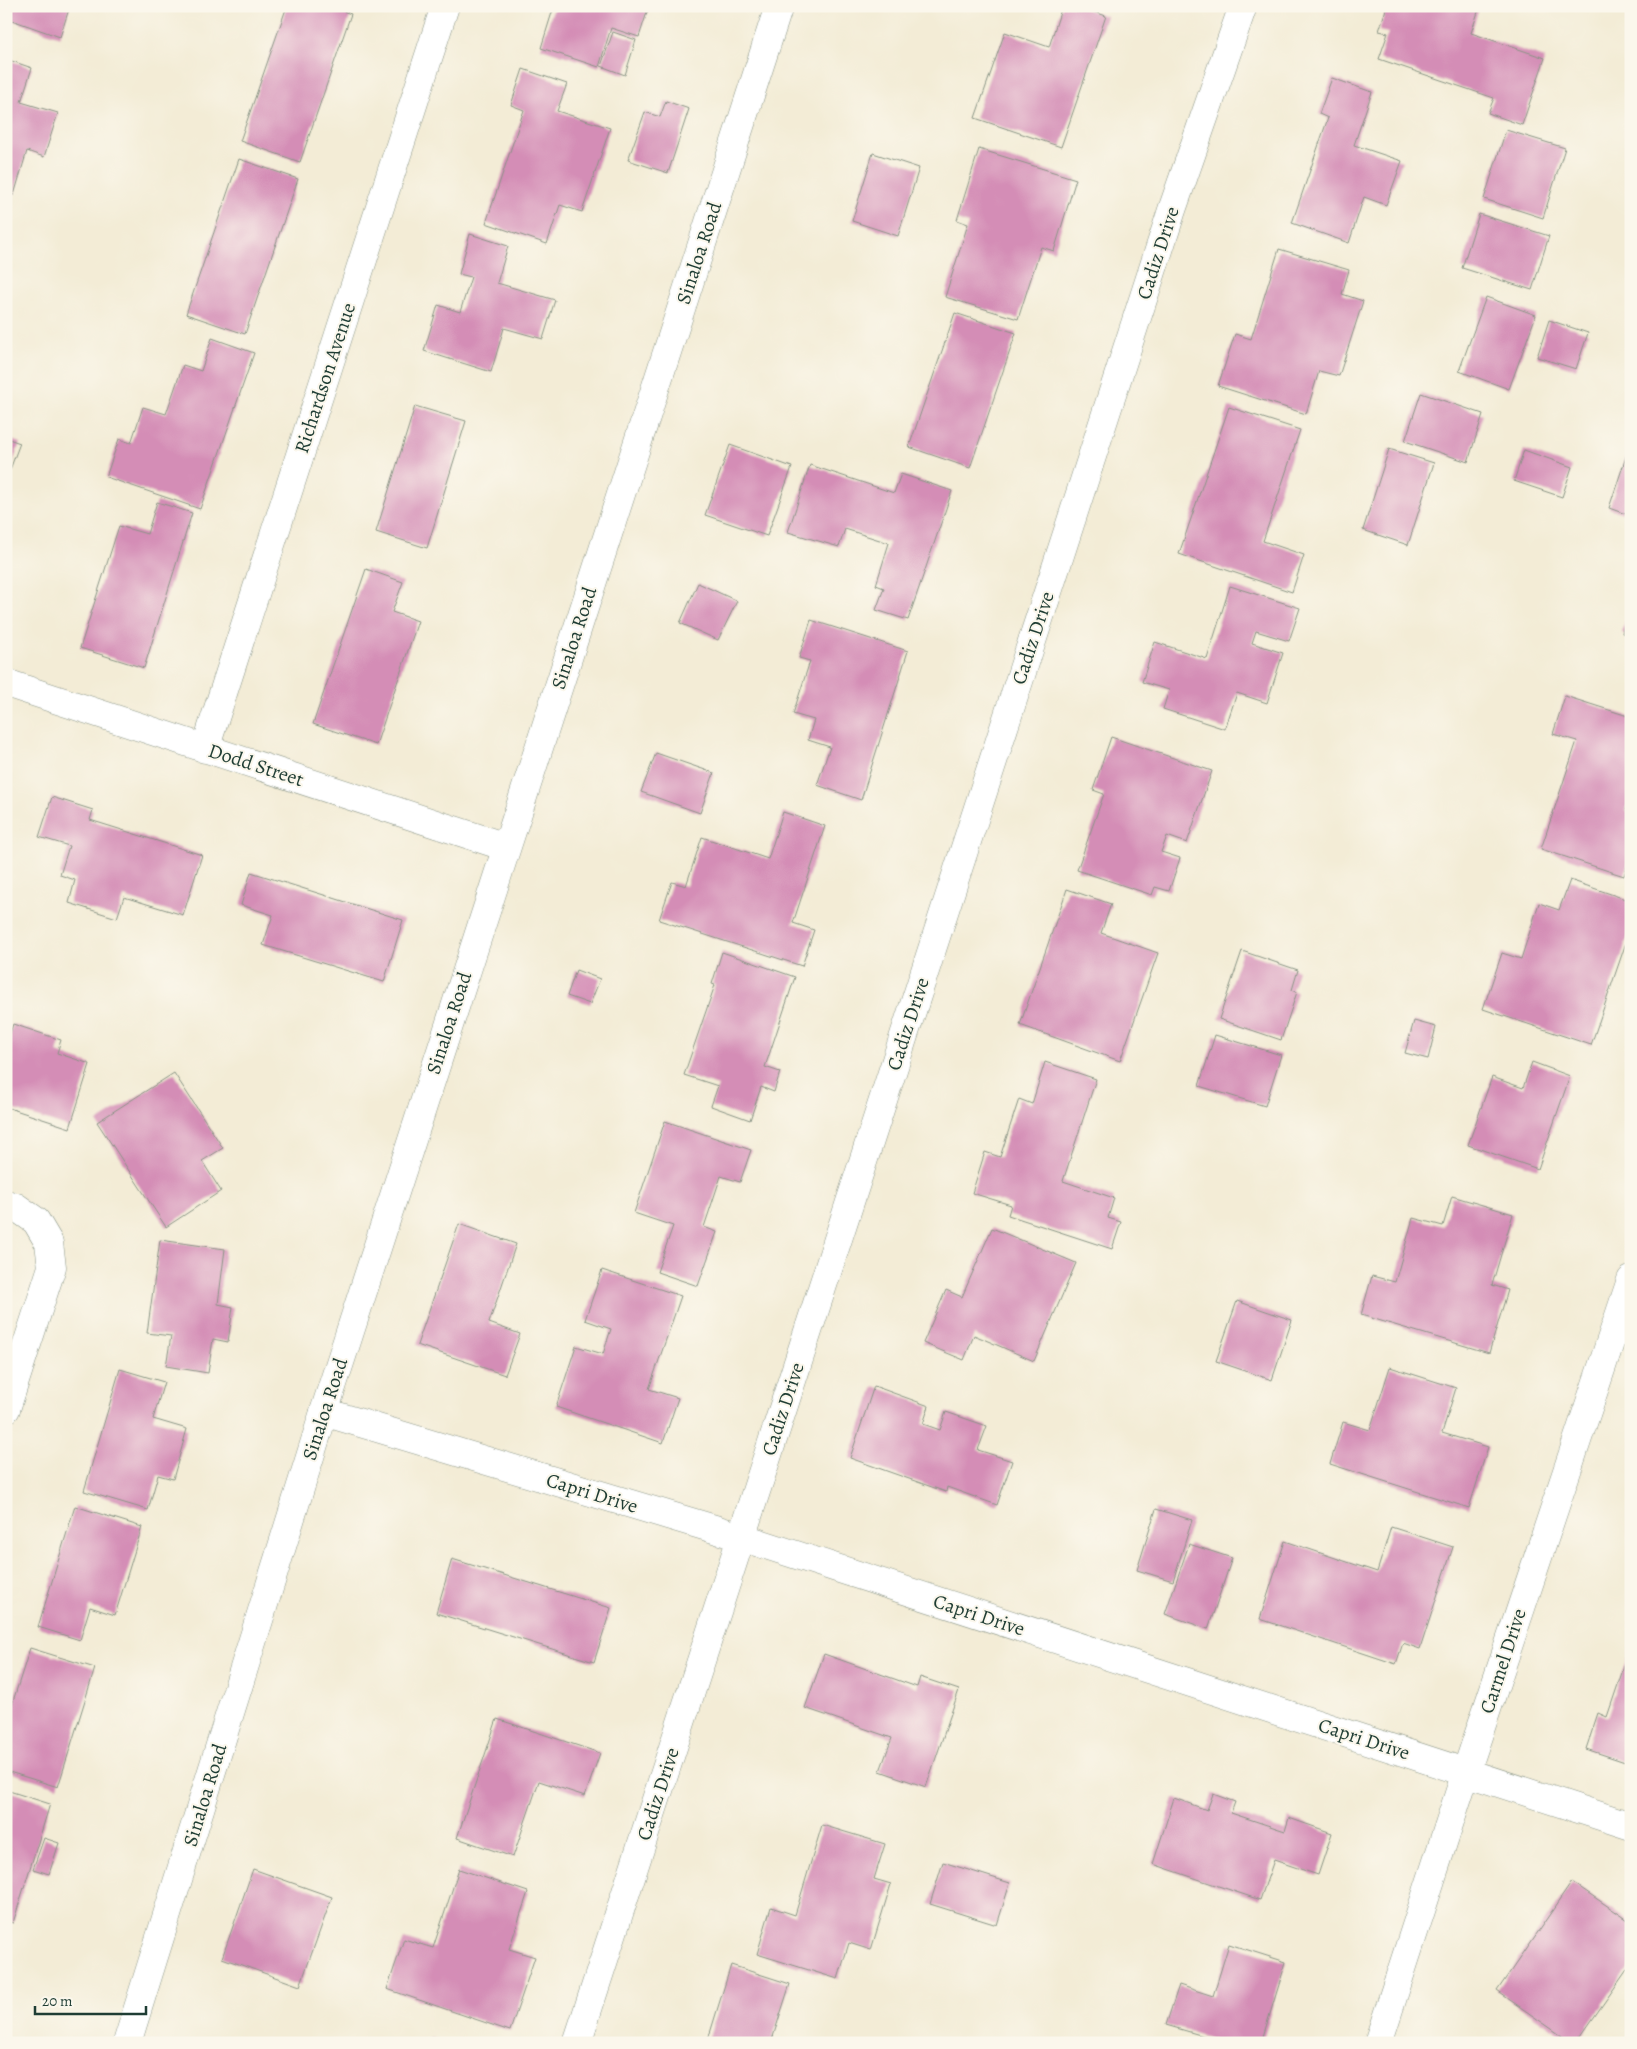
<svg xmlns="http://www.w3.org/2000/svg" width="1637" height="2049" font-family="Alegreya,serif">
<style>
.building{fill:#d48db6}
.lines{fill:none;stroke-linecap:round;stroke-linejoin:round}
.street-casing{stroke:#899485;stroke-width:29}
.secondary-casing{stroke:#899485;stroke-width:29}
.street{stroke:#fff;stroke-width:28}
.secondary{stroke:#fff;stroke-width:28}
.labels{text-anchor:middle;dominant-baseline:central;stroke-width:4;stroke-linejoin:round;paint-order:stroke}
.street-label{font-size:20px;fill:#1f3d34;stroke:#fbf7ec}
</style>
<rect width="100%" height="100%" fill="#fbf7ec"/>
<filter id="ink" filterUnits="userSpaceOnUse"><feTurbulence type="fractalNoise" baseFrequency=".02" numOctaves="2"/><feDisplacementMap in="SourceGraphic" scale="10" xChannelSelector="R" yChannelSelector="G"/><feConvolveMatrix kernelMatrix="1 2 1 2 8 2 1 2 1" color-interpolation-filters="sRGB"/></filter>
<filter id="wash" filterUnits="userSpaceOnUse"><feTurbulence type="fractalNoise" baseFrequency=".0096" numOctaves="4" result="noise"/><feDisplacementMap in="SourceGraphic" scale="20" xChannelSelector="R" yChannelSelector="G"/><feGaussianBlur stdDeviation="1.12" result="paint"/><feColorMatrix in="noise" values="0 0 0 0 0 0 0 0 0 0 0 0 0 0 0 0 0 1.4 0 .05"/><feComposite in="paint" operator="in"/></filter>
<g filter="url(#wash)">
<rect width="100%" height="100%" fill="#f3ecd6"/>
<g id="blocks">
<path class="building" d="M6,6H70L60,37L6,18Z
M287,6H328L351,14L300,162L240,141Z
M554,6H649L639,37L611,28L599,67L541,48Z
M1062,6H1078L1106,16L1061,147L975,118L1005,32L1049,47Z
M1387,6H1480L1471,33L1545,58L1522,125L1488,113L1494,98L1379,59L1388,33L1379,31Z
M613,32L636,40L625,75L601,66Z
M6,59L32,68L21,102L58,113L44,157L27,151L14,195L6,193Z
M523,69L567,84L557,111L610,128L582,212L560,205L547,244L486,223L524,110L511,105Z
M1332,78L1372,92L1354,145L1402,161L1386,205L1364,197L1349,243L1292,223L1328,118L1319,114Z
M666,101L689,109L668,173L628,160L645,112L660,117Z
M1506,130L1565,148L1543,218L1484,199Z
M979,149L1076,179L1054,251L1041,247L1018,319L945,297L968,224L957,220Z
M873,153L919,168L898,236L852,221Z
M239,159L298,179L245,334L186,314Z
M1479,214L1549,236L1532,290L1462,268Z
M470,234L508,246L497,283L555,300L543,339L504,328L491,372L424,351L438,305L460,312L471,277L459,274Z
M1279,249L1349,270L1342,294L1363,301L1339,376L1319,371L1306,414L1218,386L1235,334L1251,339Z
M1486,297L1536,315L1509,389L1459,371Z
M955,313L1016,333L970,468L909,447Z
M1549,320L1588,333L1576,369L1537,357Z
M212,338L254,353L200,509L106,477L119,439L131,443L143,407L166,414L183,365L201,371Z
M1421,393L1483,414L1468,462L1405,441Z
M415,406L466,421L427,548L376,532Z
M1229,407L1300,430L1263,541L1304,555L1292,592L1179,554Z
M6,438L20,443L6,480Z
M1631,442V516L1609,508Z
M730,445L792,467L767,536L705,515Z
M1389,449L1434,463L1408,545L1363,530Z
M1524,450L1572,467L1562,497L1514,481Z
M810,465L894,493L901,474L952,491L908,620L876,610L884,588L876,585L889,543L845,529L839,547L788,532Z
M157,502L192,513L144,668L80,648L119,526L147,534Z
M366,569L403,582L392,612L418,621L376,745L313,724Z
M698,583L737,601L718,640L680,623Z
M1230,586L1300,608L1289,641L1256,631L1252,643L1283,653L1267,703L1237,693L1225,729L1163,709L1169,690L1142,682L1155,642L1207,659Z
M1630,606H1631V636L1622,633Z
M811,620L908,651L861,800L817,785L830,747L808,740L814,720L793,714L810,661L799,658Z
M1565,696L1631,717V798L1626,810L1631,812V855L1624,876L1541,849L1577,741L1553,734Z
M1111,737L1212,771L1187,843L1167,836L1161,852L1180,858L1169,891L1155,887L1152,895L1077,870L1104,794L1093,790Z
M656,753L714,773L700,813L641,792Z
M52,797L93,810L90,820L202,855L183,915L124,897L117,918L69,903L75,880L60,875L69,846L39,837Z
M783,812L825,826L793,923L814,930L802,966L659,920L672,882L686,886L702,837L768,859Z
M251,872L403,920L384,982L263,945L273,915L241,905Z
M1570,880L1631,901V928L1591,1045L1483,1009L1502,953L1521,959L1539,903L1559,910Z
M1067,889L1111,904L1101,933L1158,953L1120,1061L1020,1025Z
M1242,951L1298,970L1292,990L1297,992L1281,1040L1219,1019Z
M722,952L795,977L765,1067L780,1072L774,1092L761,1087L750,1120L711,1106L718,1086L684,1075L715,985L712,984Z
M576,970L600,979L590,1004L567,996Z
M1414,1021L1436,1027L1428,1059L1405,1053Z
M13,1024L61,1040L57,1053L90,1064L70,1128L6,1107V1045Z
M1215,1035L1281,1055L1265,1106L1199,1086Z
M1045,1062L1096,1079L1063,1181L1114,1198L1108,1218L1121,1222L1112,1249L1008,1215L1011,1205L972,1193L985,1152L1000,1157L1019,1099L1032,1104Z
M1532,1062L1570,1076L1538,1169L1468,1145L1492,1077L1523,1088Z
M174,1073L223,1148L202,1161L221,1191L166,1227L97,1122Z
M665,1121L751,1150L740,1182L721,1176L704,1227L717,1232L698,1286L657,1272L673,1226L634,1213Z
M1452,1196L1513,1214L1492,1285L1508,1290L1489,1353L1361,1315L1372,1276L1395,1282L1413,1218L1443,1226Z
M459,1224L516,1244L489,1323L520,1334L505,1375L417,1345Z
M992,1228L1076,1263L1034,1361L974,1335L964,1360L923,1343L946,1290L962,1297Z
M160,1240L225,1249L218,1304L233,1307L228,1342L213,1339L208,1373L166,1366L171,1336L147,1333Z
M602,1270L681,1296L649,1389L678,1398L663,1443L556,1407L576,1346L603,1354L611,1329L585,1320Z
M1237,1301L1292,1320L1272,1380L1216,1361Z
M1390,1367L1456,1388L1442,1433L1488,1447L1469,1508L1330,1464L1343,1422L1370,1430Z
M120,1369L164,1382L153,1419L187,1429L173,1479L158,1475L148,1510L84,1491Z
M874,1386L929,1406L923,1424L940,1430L946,1412L987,1426L978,1450L1012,1461L997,1505L947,1487L946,1492L850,1458Z
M75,1506L142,1527L115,1615L90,1607L80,1640L38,1627Z
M1156,1509L1192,1520L1173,1581L1137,1570Z
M1391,1527L1453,1547L1420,1649L1403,1643L1396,1664L1260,1619L1285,1541L1377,1572Z
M1189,1544L1232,1558L1208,1629L1165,1614Z
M452,1559L611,1608L594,1662L436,1613Z
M1631,1646V1764L1586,1749L1598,1713L1607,1717Z
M30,1648L95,1668L58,1787L6,1771V1723Z
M824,1654L917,1687L920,1677L959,1690L926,1787L880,1771L892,1738L805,1708Z
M497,1719L600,1753L585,1796L539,1781L513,1857L457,1838Z
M6,1790L50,1804L13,1923L6,1921Z
M1213,1794L1235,1802L1231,1813L1285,1831L1289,1818L1332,1833L1318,1875L1274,1860L1260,1900L1153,1864L1174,1798L1207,1810Z
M822,1825L885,1844L874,1879L891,1884L871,1950L849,1943L838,1979L757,1954L771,1907L795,1915Z
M44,1838L59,1843L49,1874L33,1869Z
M943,1862L1010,1883L997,1925L930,1904Z
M253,1869L332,1897L300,1986L222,1958Z
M459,1869L528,1892L509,1949L535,1957L510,2031L387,1989L404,1939L433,1948Z
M1572,1882L1631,1922V1964L1576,2043H1572L1497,1991Z
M1229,1944L1286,1962L1261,2043H1213L1214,2039L1166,2025L1179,1985L1213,1996Z
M731,1965L790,1984L771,2043H707Z
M430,2038L444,2042V2043H428Z"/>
</g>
</g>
<g filter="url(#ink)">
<use href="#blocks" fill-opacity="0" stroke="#899485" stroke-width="1"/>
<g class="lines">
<g class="street-casing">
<path id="street" d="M6,683L506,847
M205,749L445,6
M6,1204L16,1207L36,1221L49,1243L52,1267L6,1409
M324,1412L741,1537L1631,1826
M577,2043L1172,210L1243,6
M1378,2043L1466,1772L1631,1280"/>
</g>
<g class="secondary-casing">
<path id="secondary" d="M127,2043L324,1412L779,6"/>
</g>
<use href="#street" class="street"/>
<use href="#secondary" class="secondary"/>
</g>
</g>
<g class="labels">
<g class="street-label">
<text transform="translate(699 253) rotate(-72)">Sinaloa Road</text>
<text transform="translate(1158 253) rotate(-72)">Cadiz Drive</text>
<text transform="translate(325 378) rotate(-72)">Richardson Avenue</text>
<text transform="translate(574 638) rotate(-72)">Sinaloa Road</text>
<text transform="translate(1033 638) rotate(-72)">Cadiz Drive</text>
<text transform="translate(256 765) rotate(18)">Dodd Street</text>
<text transform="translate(449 1023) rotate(-72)">Sinaloa Road</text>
<text transform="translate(908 1024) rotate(-72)">Cadiz Drive</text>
<text transform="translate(325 1409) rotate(-72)">Sinaloa Road</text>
<text transform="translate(783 1409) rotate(-72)">Cadiz Drive</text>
<text transform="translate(592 1493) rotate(17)">Capri Drive</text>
<text transform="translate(979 1615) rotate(18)">Capri Drive</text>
<text transform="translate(1503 1661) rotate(-72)">Carmel Drive</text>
<text transform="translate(1364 1739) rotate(18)">Capri Drive</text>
<text transform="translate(658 1794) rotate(-72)">Cadiz Drive</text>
<text transform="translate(205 1795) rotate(-73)">Sinaloa Road</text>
</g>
</g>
<rect width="1637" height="2049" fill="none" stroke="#fbf7ec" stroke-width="25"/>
<path d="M35 2006v8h111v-8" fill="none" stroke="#1f3d34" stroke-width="2.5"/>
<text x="42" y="2006" font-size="15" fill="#1f3d34" stroke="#fbf7ec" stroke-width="4" paint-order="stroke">20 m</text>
</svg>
